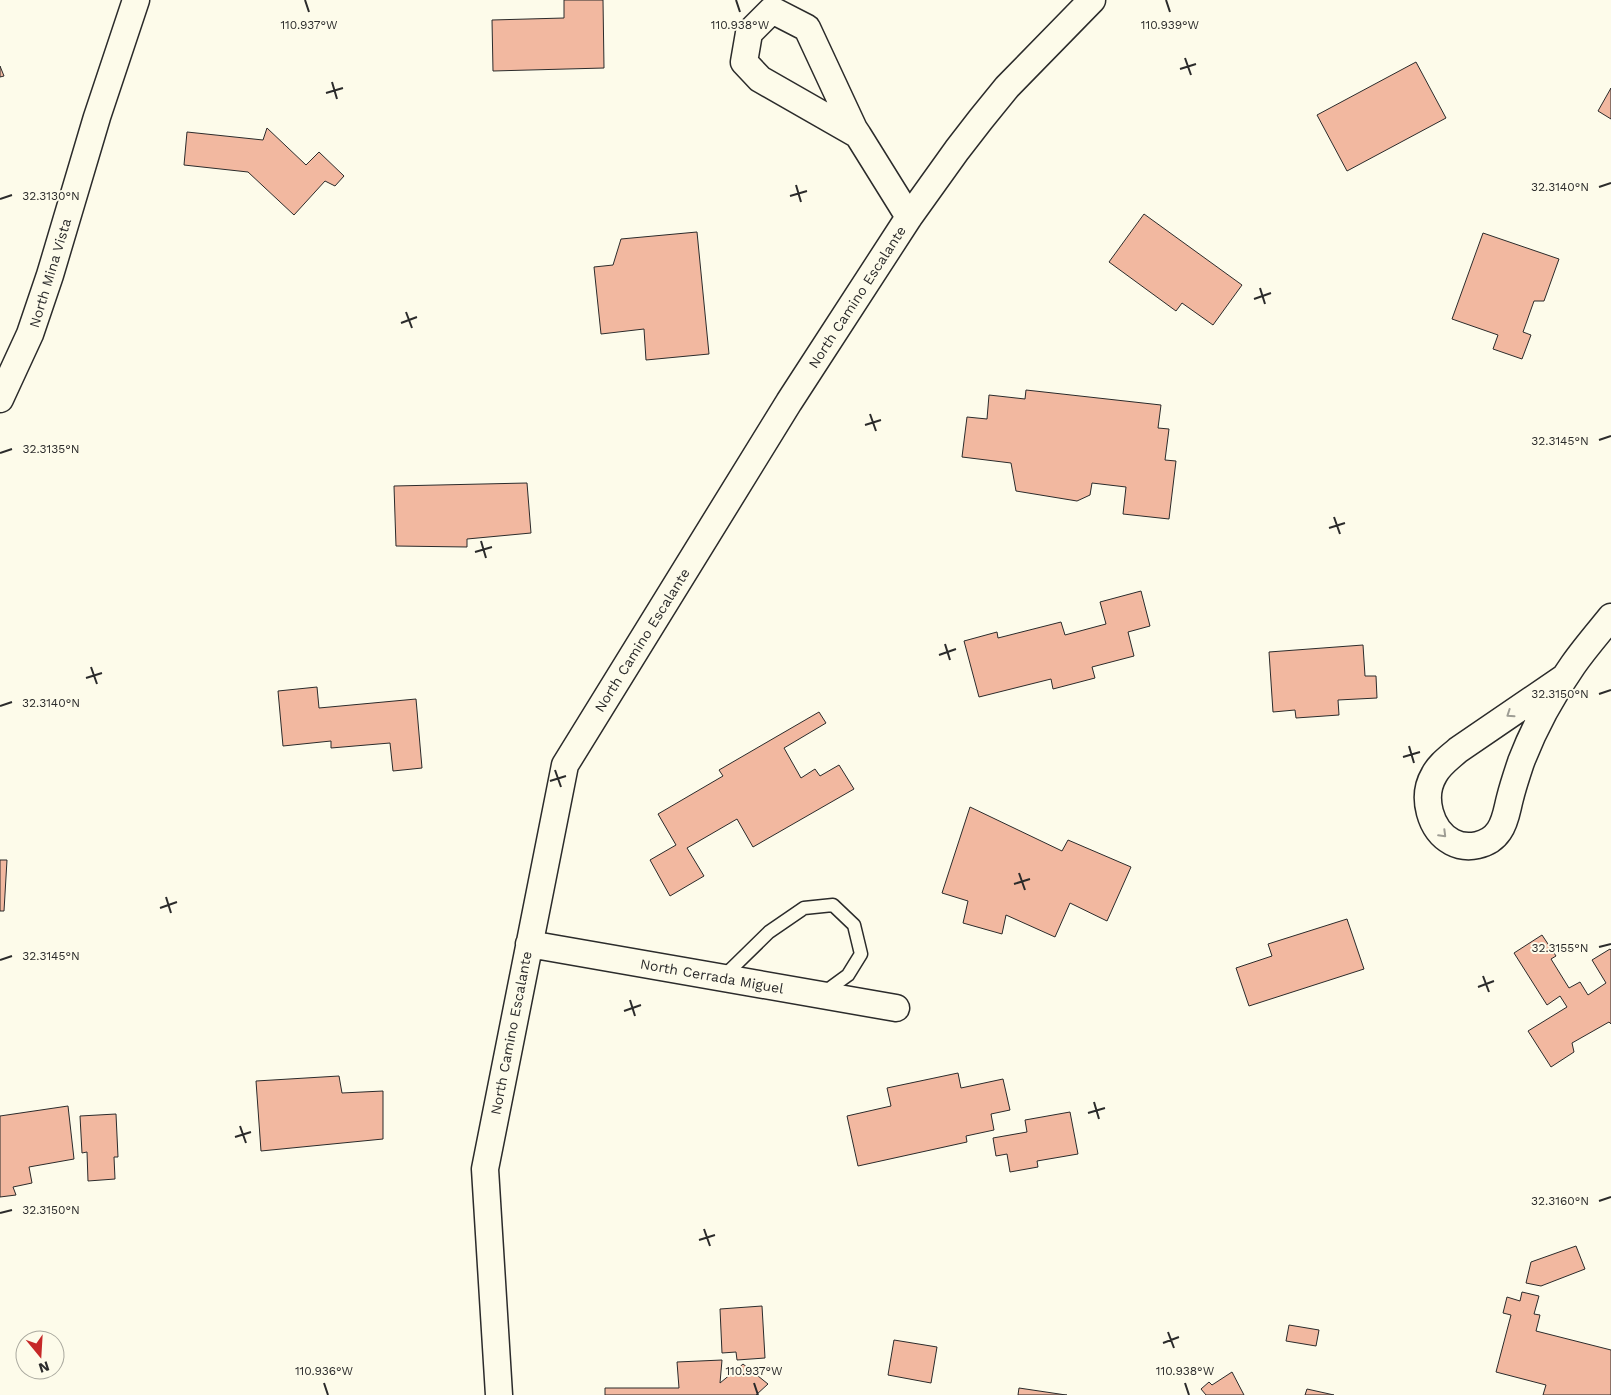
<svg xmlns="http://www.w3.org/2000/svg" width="1611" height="1395" font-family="'Work Sans',sans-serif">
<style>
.building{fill:#f2b8a0;stroke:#2b2b2b}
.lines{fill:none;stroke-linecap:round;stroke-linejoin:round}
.service-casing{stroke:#2b2b2b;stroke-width:15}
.minor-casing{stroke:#2b2b2b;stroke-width:29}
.service{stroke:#fdfbea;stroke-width:12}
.minor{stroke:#fdfbea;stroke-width:26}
.oneway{stroke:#9e9d94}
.ticks{fill:none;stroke:#2b2b2b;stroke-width:2}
.labels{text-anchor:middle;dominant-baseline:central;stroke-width:4;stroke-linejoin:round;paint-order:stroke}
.street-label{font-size:14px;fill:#2b2b2b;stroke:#fdfbea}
.ticks-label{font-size:12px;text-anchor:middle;fill:#2b2b2b;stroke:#fdfbea;stroke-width:4;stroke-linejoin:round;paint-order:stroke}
</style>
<rect width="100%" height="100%" fill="#fdfbea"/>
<path class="building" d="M564,0H603L604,68L493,71L492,20L564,18Z
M1416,62L1446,118L1347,171L1317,115Z
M0,66L4,76L0,77Z
M1611,88V119L1598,111Z
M267,128L306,165L319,152L344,176L335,186L325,181L294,215L248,172L184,165L187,132L263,140Z
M1144,214L1242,285L1213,325L1182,303L1176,311L1109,262Z
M697,232L709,354L646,360L644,329L601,334L594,267L613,265L621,239Z
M1483,233L1559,259L1544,301H1534L1523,332L1531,335L1522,359L1493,349L1498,335L1452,319Z
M1026,390L1161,405L1158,428L1169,429L1165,460L1176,461L1169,519L1123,514L1126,487L1092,483L1090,495L1077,501L1016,491L1011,463L962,457L967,417L987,419L989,395L1025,399Z
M527,483L531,533L467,539V547L396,546L394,486Z
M1141,591L1150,626L1128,632L1134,656L1092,667L1095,678L1053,689L1051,679L979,697L964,641L997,632L998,638L1061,622L1065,635L1106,624L1100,602Z
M1363,645L1365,676H1376L1377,698L1338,700L1339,715L1296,718L1295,710L1273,712L1269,652Z
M317,687L319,708L416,699L422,768L393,771L390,743L331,748V741L283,746L278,691Z
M819,712L826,723L784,748L801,778L815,769L820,776L839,765L854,789L753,847L737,819L687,848L704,876L670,896L650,860L676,845L658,814L723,776L719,770Z
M970,807L1062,851L1068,840L1131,867L1107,921L1070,903L1055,937L1006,915L1002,934L963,923L968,901L942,893Z
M0,860H7L4,911H0Z
M1347,919L1364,969L1249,1006L1236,968L1272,956L1268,944Z
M1542,935L1556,956L1551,959L1569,988L1580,982L1588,995L1606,983L1592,960L1610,949L1611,950V1024L1609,1022L1572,1043L1574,1052L1551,1067L1528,1031L1567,1007L1560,996L1547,1005L1514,953Z
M958,1073L961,1088L1003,1079L1010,1110L991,1114L994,1130L966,1136L967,1142L858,1166L847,1116L891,1106L887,1088Z
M339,1076L342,1093L383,1091V1139L261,1151L256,1081Z
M68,1106L74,1159L29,1167L32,1183L13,1187L16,1195L0,1197V1116Z
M1070,1112L1078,1154L1037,1161L1038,1167L1010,1172L1007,1154L996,1156L993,1138L1027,1132L1025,1120Z
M116,1114L118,1157H114L115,1179L88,1181L87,1152L82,1153L80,1116Z
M1576,1246L1585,1269L1541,1286L1526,1283L1531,1262Z
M1522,1292L1539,1296L1534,1314L1540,1315L1536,1331L1611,1350V1395H1543L1546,1385L1496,1372L1511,1315L1503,1313L1507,1297L1520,1301Z
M762,1306L765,1358L737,1360L736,1352L722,1353L720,1309Z
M1289,1325L1319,1330L1316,1346L1286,1341Z
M894,1340L937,1347L931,1383L888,1375Z
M722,1360L720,1383L743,1364L768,1384L756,1395H605V1388H679L677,1362Z
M1232,1372L1244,1395H1206L1201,1389L1209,1382L1212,1385Z
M1019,1388L1066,1395H1067H1018Z
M1307,1389L1334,1395H1305Z"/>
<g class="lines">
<g class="service-casing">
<path id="service" d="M722,978L769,932L804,908L833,905L854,925L861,954L848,975L822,994"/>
</g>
<g class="minor-casing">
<path id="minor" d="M858,135L760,79L744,62L749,33L772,10L807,28L854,129L858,135L909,217
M0,399L30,334L50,275L97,117L136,0
M1565,677L1458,750C1449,758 1439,765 1434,775C1421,797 1430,830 1452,842C1467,850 1489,846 1499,831C1506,821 1507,809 1510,798C1513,786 1517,774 1521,762C1534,728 1552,695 1573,665C1585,648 1598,633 1611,617
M529,944L896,1008
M499,1395L485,1169L565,765L789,402L909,217L957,150L981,119L1007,87L1092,0"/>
</g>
<use href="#service" class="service"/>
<use href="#minor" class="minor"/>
</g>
<defs><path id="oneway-chevron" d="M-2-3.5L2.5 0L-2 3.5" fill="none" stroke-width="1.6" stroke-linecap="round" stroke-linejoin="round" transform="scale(1.25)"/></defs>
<g class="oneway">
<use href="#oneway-chevron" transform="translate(1510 714) rotate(146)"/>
<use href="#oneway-chevron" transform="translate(1443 834) rotate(45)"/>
</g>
<path class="ticks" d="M305,0L309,12M736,0L740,12M1166,0L1170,12M1185,58L1191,75M1180,69L1196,64M332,82L337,99M326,93L343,88M796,185L801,202M1599,187L1611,183M790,196L807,191M0,199L12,195M1260,288L1265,304M1254,299L1271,293M406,312L412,328M401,323L417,317M870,414L876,431M865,425L881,420M1599,440L1611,436M0,453L12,449M1334,517L1340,534M1329,528L1345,523M481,541L486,558M475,552L492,547M945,644L950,660M939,655L956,649M91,667L97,684M86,678L102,673M1599,694L1611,690M0,706L12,702M1409,746L1414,763M1403,757L1420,752M555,770L561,787M550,781L566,776M1019,873L1025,890M1014,884L1030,879M166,897L171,913M160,908L177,902M1599,947L1611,944M0,960L12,956M1483,976L1489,992M1478,987L1494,981M630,1000L635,1016M624,1011L641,1005M1094,1102L1099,1119M1088,1113L1105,1108M240,1126L246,1143M235,1137L251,1132M1599,1201L1611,1197M0,1213L12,1210M704,1229L710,1246M699,1240L715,1235M1168,1332L1174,1348M1163,1343L1179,1337M324,1383L328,1395M754,1383L758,1395M1185,1383L1189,1395"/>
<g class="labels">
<g class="street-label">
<text transform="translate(50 273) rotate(-73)">North Mina Vista</text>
<text transform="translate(857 297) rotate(-57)">North Camino Escalante</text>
<text transform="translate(642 640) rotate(-58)">North Camino Escalante</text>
<text transform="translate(712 976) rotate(10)">North Cerrada Miguel</text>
<text transform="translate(511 1033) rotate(-79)">North Camino Escalante</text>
</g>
</g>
<g class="ticks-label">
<text x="309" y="29">110.937°W</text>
<text x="740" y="29">110.938°W</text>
<text x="1170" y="29">110.939°W</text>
<text x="1560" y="191">32.3140°N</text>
<text x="51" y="200">32.3130°N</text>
<text x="1560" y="445">32.3145°N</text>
<text x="51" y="453">32.3135°N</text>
<text x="1560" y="698">32.3150°N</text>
<text x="51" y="707">32.3140°N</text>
<text x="1560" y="952">32.3155°N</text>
<text x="51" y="960">32.3145°N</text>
<text x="1560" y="1205">32.3160°N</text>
<text x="51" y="1214">32.3150°N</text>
<text x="324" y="1375">110.936°W</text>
<text x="754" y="1375">110.937°W</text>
<text x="1185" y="1375">110.938°W</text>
</g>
<g transform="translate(40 1355) rotate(162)"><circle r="24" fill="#fdfbea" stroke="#a9a89e"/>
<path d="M0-4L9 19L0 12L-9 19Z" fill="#c62828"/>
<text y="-8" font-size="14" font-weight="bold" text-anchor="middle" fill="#2b2b2b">N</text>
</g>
</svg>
